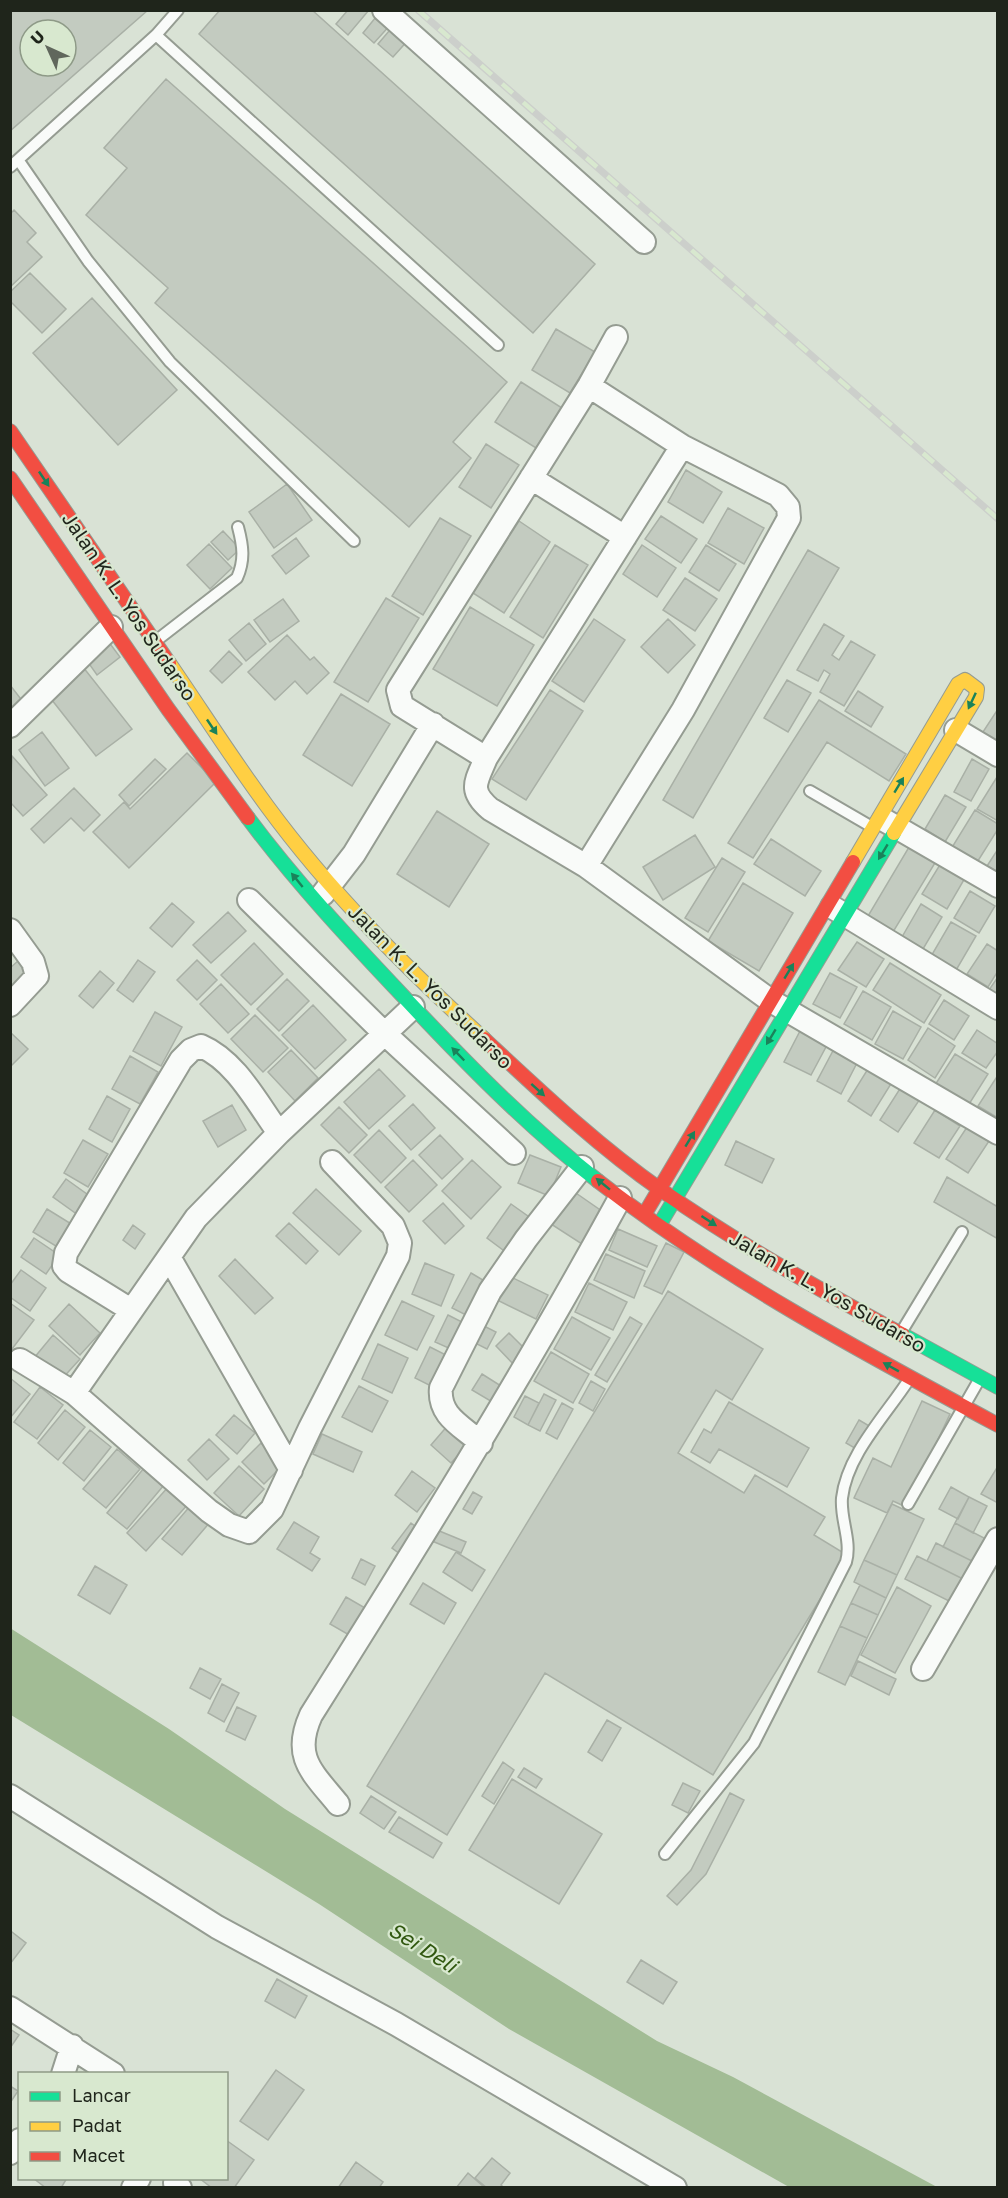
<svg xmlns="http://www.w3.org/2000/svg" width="1008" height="2198" font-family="'Golos Text',sans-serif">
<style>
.water{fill:#a2bc95}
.building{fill:#c3cbc0;stroke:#a9b0a6;stroke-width:1.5;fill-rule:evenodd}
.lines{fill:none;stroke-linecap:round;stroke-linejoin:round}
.lane-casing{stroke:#959c92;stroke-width:14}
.street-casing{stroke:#959c92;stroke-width:26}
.fast-casing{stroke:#959c92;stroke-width:16}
.slow-casing{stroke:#959c92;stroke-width:16}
.jam-casing{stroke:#959c92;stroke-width:16}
.lane{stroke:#f9fbf9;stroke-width:10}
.street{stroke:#f9fbf9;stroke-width:22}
.fast{stroke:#16e098;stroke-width:14}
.slow{stroke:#ffcf43;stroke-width:14}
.jam{stroke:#f24e42;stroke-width:14}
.rail-casing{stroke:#cccfcb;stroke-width:7}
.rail{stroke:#d8e8cf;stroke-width:4.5;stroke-dasharray:14;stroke-linecap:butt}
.oneway{fill:#1a825a}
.labels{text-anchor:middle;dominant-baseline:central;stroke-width:4.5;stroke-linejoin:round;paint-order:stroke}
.street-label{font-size:20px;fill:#1f251b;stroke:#d8e8cf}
.water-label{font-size:21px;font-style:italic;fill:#315810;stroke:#d8e8cf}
</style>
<rect width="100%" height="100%" fill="#d9e2d5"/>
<path class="water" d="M10,1628L169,1729L285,1809L657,2041L733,2077L937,2187H789L509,2029L319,1904L11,1715Z"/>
<path class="building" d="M10,10H148L10,131ZM30,30H66V66H30Z
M220,10H312L595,264L533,333L199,34Z
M348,10H369L348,35L336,24Z
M380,12L392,23L374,43L363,33Z
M395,24L410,38L393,57L378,44Z
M166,79L507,382L453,442L471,458L409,527L155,303L168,288L86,215L127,168L104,148Z
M14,210L36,233L27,242L42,257L10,287V214Z
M30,273L66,309L42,333L10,301V292Z
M92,298L177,390L118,445L33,353Z
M556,329L595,352L570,393L532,370Z
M521,382L562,408L536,448L495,422Z
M486,444L519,465L491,508L459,487Z
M686,470L722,492L703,523L668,502Z
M287,484L312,520L274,548L249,512Z
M728,508L764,528L744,564L708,543Z
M661,516L697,539L681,563L645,539Z
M440,518L471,536L423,615L392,596Z
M519,521L550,542L504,613L473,593Z
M223,531L240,549L228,560L211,542Z
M296,538L309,556L286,574L272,556Z
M209,544L232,568L210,589L187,565Z
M555,545L588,565L543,638L510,617Z
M642,545L676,568L657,597L623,574Z
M706,545L736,564L719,591L689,572Z
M808,550L839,568L693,818L663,800Z
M685,578L717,599L695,631L663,610Z
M386,598L419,618L368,702L334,682Z
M283,599L299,621L270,642L254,620Z
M470,607L534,645L497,706L433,669Z
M594,619L625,640L584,702L552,681Z
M668,619L695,645L668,673L641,647Z
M249,623L266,644L246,661L229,640Z
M824,624L844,636L832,655L839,660L851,641L875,655L844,706L820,692L830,674L824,670L818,681L797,670Z
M287,635L310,660L314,657L329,673L307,694L295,681L275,700L248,672Z
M108,641L120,657L97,675L85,658Z
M229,651L242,664L222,683L210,671Z
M83,667L132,729L96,756L48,695Z
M787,680L811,693L788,732L764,718Z
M10,685L24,703L10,713Z
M550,690L583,711L526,800L492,779Z
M858,691L883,707L871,727L845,711Z
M341,694L390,724L352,786L303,755Z
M819,700L906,754L889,781L827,742L753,858L728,843Z
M998,709V749L979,738Z
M42,732L69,768L45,786L19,750Z
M187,753L216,782L129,868L93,832L124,802L130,809Z
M12,756L47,795L23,816L10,802Z
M155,759L166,769L129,806L119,795Z
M972,759L989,769L971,801L954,792Z
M997,777H998V821L977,809Z
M74,788L100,815L84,831L71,818L44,843L31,829Z
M945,795L966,807L945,842L925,829Z
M975,810L998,824V829L976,864L951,849Z
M437,811L489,844L449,907L397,874Z
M695,835L715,867L663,900L643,867Z
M771,839L821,871L805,896L754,864Z
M912,842L938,858L893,932L868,916Z
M998,849V872L987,866Z
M722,858L745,872L708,932L685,918Z
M941,863L965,878L947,909L922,894Z
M743,883L793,913L759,971L708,941Z
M970,891L995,906L979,933L954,918Z
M172,903L194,922L172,947L150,928Z
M921,904L942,917L923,949L902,937Z
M228,912L246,931L211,963L193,945Z
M951,922L976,936L955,972L930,958Z
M857,942L884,959L866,987L838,970Z
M254,943L283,974L251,1005L221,975Z
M987,944L998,951V971L988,987L967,974Z
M138,960L155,972L133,1002L117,990Z
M197,960L217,980L197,1000L177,980Z
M18,961L34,978L10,999V968Z
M890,963L941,995L924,1023L873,990Z
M100,971L114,983L93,1008L79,996Z
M830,973L857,987L840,1018L813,1004Z
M998,977V1006L984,997Z
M287,979L309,1001L279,1031L257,1009Z
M221,984L249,1014L228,1033L200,1004Z
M863,991L891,1007L872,1040L844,1024Z
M944,1000L969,1016L954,1040L929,1024Z
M313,1005L346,1040L315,1069L282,1035Z
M893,1011L921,1027L903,1059L875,1044Z
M155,1012L182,1027L161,1066L133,1051Z
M255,1015L288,1048L263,1072L231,1039Z
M928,1028L955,1046L935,1078L908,1060Z
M977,1030L998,1044V1051L986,1068L962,1053Z
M800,1031L827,1045L811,1075L784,1062Z
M10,1032L28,1049L10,1067Z
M835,1047L859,1059L841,1094L817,1081Z
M291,1050L318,1078L295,1101L268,1072Z
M955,1054L988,1074L966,1109L933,1088Z
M130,1056L158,1072L140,1104L112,1089Z
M871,1064L894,1079L871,1116L848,1101Z
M379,1069L405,1096L369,1129L344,1102Z
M998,1075V1118L978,1106Z
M903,1084L922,1096L898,1132L880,1120Z
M107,1096L130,1109L112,1142L89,1129Z
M413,1104L435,1128L411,1150L389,1126Z
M232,1105L246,1130L218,1147L203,1121Z
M339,1107L367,1135L349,1153L321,1125Z
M935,1110L960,1126L939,1158L914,1143Z
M969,1124L991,1138L968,1173L946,1159Z
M379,1130L406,1158L381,1183L354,1155Z
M440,1135L463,1159L442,1179L419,1155Z
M83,1140L108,1154L88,1187L64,1173Z
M736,1141L774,1159L762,1183L725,1165Z
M530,1155L561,1167L549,1196L518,1183Z
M413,1160L437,1185L409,1212L385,1187Z
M472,1160L501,1187L471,1219L442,1191Z
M947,1177L998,1207V1239L934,1202Z
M66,1179L91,1197L78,1215L53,1197Z
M316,1189L361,1231L339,1255L293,1213Z
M573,1191L606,1214L585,1246L551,1224Z
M443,1203L464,1226L445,1244L423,1221Z
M511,1204L532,1219L507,1253L487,1238Z
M47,1209L73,1225L59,1248L33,1232Z
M289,1223L318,1251L306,1264L276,1236Z
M133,1225L145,1234L135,1249L123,1240Z
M618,1229L657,1246L647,1267L609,1250Z
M34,1238L59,1255L46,1274L21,1257Z
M666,1243L684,1252L662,1294L644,1286Z
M606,1254L645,1271L634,1298L594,1280Z
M235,1259L273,1298L255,1314L219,1276Z
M425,1263L454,1275L441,1306L412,1294Z
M21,1270L46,1288L30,1311L10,1297V1285Z
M471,1273L488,1283L470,1317L452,1308Z
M507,1275L548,1295L536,1319L495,1299Z
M589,1283L627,1302L613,1330L575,1312Z
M668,1291L763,1349L732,1400L716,1390L678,1453L744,1493L755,1475L825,1517L814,1535L847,1555L713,1775L545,1673L447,1835L367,1786Z
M402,1301L434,1316L417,1350L385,1335Z
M10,1303L34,1320L12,1349L10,1348Z
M69,1304L100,1333L80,1355L49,1326Z
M448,1315L466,1324L453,1350L435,1342Z
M572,1317L610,1338L591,1370L554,1349Z
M630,1317L642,1324L607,1382L595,1375Z
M482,1325L496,1332L487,1349L473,1342Z
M509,1333L531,1355L517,1368L496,1346Z
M53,1335L80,1359L60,1381L34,1358Z
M378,1344L408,1358L392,1393L362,1379Z
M430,1347L448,1356L433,1387L415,1378Z
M551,1352L589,1374L573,1403L534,1381Z
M482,1374L509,1391L499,1406L472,1390Z
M10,1378L30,1394L10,1418Z
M591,1381L605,1389L593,1411L579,1403Z
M359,1386L388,1401L372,1432L342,1417Z
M40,1387L63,1405L37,1439L14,1422Z
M544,1394L556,1400L540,1431L528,1425Z
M525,1396L539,1403L528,1425L514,1417Z
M922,1401L950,1414L906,1507L893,1501L887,1513L854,1498L873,1458L891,1467Z
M729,1402L809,1448L787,1487L719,1449L710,1463L691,1452L704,1429L711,1433Z
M562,1403L573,1409L557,1439L546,1433Z
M65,1410L85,1427L58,1460L38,1443Z
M234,1415L255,1433L237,1454L216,1435Z
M859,1420L871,1427L858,1450L846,1443Z
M449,1424L469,1443L451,1463L431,1445Z
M90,1430L111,1447L84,1481L63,1463Z
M322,1434L362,1452L353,1472L313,1454Z
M209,1439L229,1459L207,1480L188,1460Z
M261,1443L283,1465L264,1484L242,1462Z
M117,1449L140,1469L106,1508L83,1489Z
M239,1466L264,1489L239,1516L214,1493Z
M998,1466V1503L981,1494Z
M144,1468L164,1485L127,1529L107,1513Z
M412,1471L435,1488L417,1512L395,1495Z
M169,1486L189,1503L146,1551L127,1533Z
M951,1487L969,1497L958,1519L939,1509Z
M473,1492L482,1497L472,1514L463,1509Z
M969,1497L987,1506L973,1533L955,1523Z
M892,1504L924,1519L897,1575L864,1560Z
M191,1505L211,1521L182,1555L162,1539Z
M294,1522L319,1537L310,1553L320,1559L312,1571L277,1549Z
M411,1523L423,1532L404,1557L392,1548Z
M955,1523L986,1539L974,1562L943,1547Z
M437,1530L466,1542L461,1553L432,1541Z
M936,1543L974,1562L965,1580L927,1561Z
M456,1552L485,1570L472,1591L443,1572Z
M917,1556L965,1580L953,1603L905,1579Z
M361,1559L375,1566L365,1585L352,1578Z
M864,1560L897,1575L886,1598L854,1582Z
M95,1566L127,1585L110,1614L78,1595Z
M423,1583L456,1603L444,1624L410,1604Z
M860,1585L886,1598L878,1615L851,1603Z
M897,1587L931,1606L895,1673L861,1655Z
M346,1597L372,1612L356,1639L330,1624Z
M851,1603L878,1615L867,1638L840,1626Z
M840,1626L867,1638L845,1685L818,1672Z
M858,1661L896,1679L889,1695L851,1676Z
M200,1668L221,1679L210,1699L190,1688Z
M222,1684L239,1693L224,1722L208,1713Z
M237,1707L256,1716L245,1740L226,1731Z
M607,1720L621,1728L602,1761L588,1752Z
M503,1762L514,1770L494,1804L482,1796Z
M524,1768L542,1779L536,1788L518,1777Z
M512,1779L602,1834L559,1904L469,1850Z
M683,1783L700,1791L688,1813L672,1805Z
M730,1793L744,1800L706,1874L677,1905L667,1896L691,1870Z
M371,1796L396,1812L384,1829L360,1813Z
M399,1817L442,1843L433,1858L389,1832Z
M12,1932L26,1943L10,1964V1934Z
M641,1960L677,1982L663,2004L627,1982Z
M277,1979L307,1996L295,2018L265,2001Z
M10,2029L19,2035L10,2048Z
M276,2070L304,2090L268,2140L240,2121Z
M10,2086L18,2091L10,2103Z
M226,2140L254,2160L234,2188H212L199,2178H226Z
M492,2158L510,2173L501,2185L504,2188H487L475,2178Z
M356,2162L383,2182L379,2188H338Z
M468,2173L485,2188H456Z
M33,2178H67L61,2188H46Z"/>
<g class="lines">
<g class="lane-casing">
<path id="lane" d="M156,35L498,345
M19,161L88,261L170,362L354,541
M10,167L156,35L178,10
M157,640L237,578C245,560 243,546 238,527
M810,791L872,827
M902,1331L962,1232
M908,1504L979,1380
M665,1854L754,1743L846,1562C852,1541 840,1519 842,1498C847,1455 885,1416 908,1381"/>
</g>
<g class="street-casing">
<path id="street" d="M384,10L644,242
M682,446L486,758C476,782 468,790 490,809L586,866L771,1001L998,1133
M531,478L625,537
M10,726L111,627
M956,730L998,755
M486,758L402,706L398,690L589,386L616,337
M884,820L998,886
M586,866L683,710L789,518L788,507L778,495L682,446L589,386
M323,894L354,854L433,724
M249,900L385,1034L514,1153
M832,907L998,1008
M10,930L33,962L37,976L10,1005
M169,1257L291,1470
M131,1310L68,1271L64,1266L66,1253L181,1060L191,1050L201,1046C236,1061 257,1103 279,1133
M20,1360L74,1393L209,1511L229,1525L249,1532L272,1509L310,1428L398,1256L400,1243L393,1226L332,1162
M74,1393L196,1218L279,1133L413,1007
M481,1443C462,1426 438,1416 441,1388L490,1291L526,1239L582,1167
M923,1669L998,1539
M10,1796L217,1927L396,2024L675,2188
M338,1804C312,1772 292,1757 311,1715C418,1545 524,1374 620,1198
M10,2008L113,2074
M63,2074L72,2046
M10,2153L20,2140
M175,2183L180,2188
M133,2188L139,2178"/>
</g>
<g class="fast-casing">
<path id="fast" d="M248,818C295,881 349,939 403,996C464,1061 527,1126 598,1181
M661,1222L894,833
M903,1335L998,1387"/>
</g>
<g class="slow-casing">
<path id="slow" d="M169,663C202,711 233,760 267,806C330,892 406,968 484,1039
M853,862L958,684L965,680L977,689L976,697L894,833"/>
</g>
<g class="jam-casing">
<path id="jam" d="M10,431L169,663
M10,478L168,709L248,818
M484,1039C541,1092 598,1146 661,1190C739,1244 820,1290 903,1335
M598,1181C722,1277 860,1351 998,1425
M647,1210L853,862"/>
</g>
<use href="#lane" class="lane"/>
<use href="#street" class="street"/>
<use href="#fast" class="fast"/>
<use href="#slow" class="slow"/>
<use href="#jam" class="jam"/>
<g class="rail-casing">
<path id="rail" d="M418,10L998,519"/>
</g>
<use href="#rail" class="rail"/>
</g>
<defs><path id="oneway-solid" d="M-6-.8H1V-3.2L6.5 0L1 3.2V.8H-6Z" transform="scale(1.5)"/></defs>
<g class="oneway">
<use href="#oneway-solid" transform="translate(44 479) rotate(56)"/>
<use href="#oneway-solid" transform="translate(972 701) rotate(115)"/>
<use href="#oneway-solid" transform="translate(212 727) rotate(56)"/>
<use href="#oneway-solid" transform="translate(899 785) rotate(-59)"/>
<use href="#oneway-solid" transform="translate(883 852) rotate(121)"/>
<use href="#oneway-solid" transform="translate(297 880) rotate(-129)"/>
<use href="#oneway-solid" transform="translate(789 971) rotate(-59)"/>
<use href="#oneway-solid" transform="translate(771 1037) rotate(121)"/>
<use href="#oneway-solid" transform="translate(458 1054) rotate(-134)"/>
<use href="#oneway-solid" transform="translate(538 1090) rotate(42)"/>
<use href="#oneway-solid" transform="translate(690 1139) rotate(-59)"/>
<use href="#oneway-solid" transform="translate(603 1184) rotate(-141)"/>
<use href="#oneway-solid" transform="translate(709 1221) rotate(33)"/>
<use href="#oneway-solid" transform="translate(891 1367) rotate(-151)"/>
</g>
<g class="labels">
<g class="street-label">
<text transform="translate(130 606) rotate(56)">Jalan K. L. Yos Sudarso</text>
<text transform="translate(431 986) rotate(45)">Jalan K. L. Yos Sudarso</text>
<text transform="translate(828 1291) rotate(30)">Jalan K. L. Yos Sudarso</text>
</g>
<g class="water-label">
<text transform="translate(423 1947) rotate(32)">Sei Deli</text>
</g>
</g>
<rect width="1008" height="2198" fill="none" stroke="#1f251b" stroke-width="24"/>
<rect x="18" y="2072" width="210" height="108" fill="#d8e8cf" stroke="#8e9a87" stroke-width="1.5"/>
<rect x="30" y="2092" width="30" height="9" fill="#16e098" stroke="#8e9a87" stroke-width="1.5"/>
<text x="72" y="2102" font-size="18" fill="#1f251b">Lancar</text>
<rect x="30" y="2122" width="30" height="9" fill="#ffcf43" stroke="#8e9a87" stroke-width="1.5"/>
<text x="72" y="2132" font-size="18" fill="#1f251b">Padat</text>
<rect x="30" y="2152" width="30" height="9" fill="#f24e42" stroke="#8e9a87" stroke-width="1.5"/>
<text x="72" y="2162" font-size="18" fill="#1f251b">Macet</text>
<g transform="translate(48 48) rotate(315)"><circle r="28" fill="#d8e8cf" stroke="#8e9a87" stroke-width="1.5"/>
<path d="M0-4.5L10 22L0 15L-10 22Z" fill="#60675c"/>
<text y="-9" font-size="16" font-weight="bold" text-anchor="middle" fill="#1f251b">U</text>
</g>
</svg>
